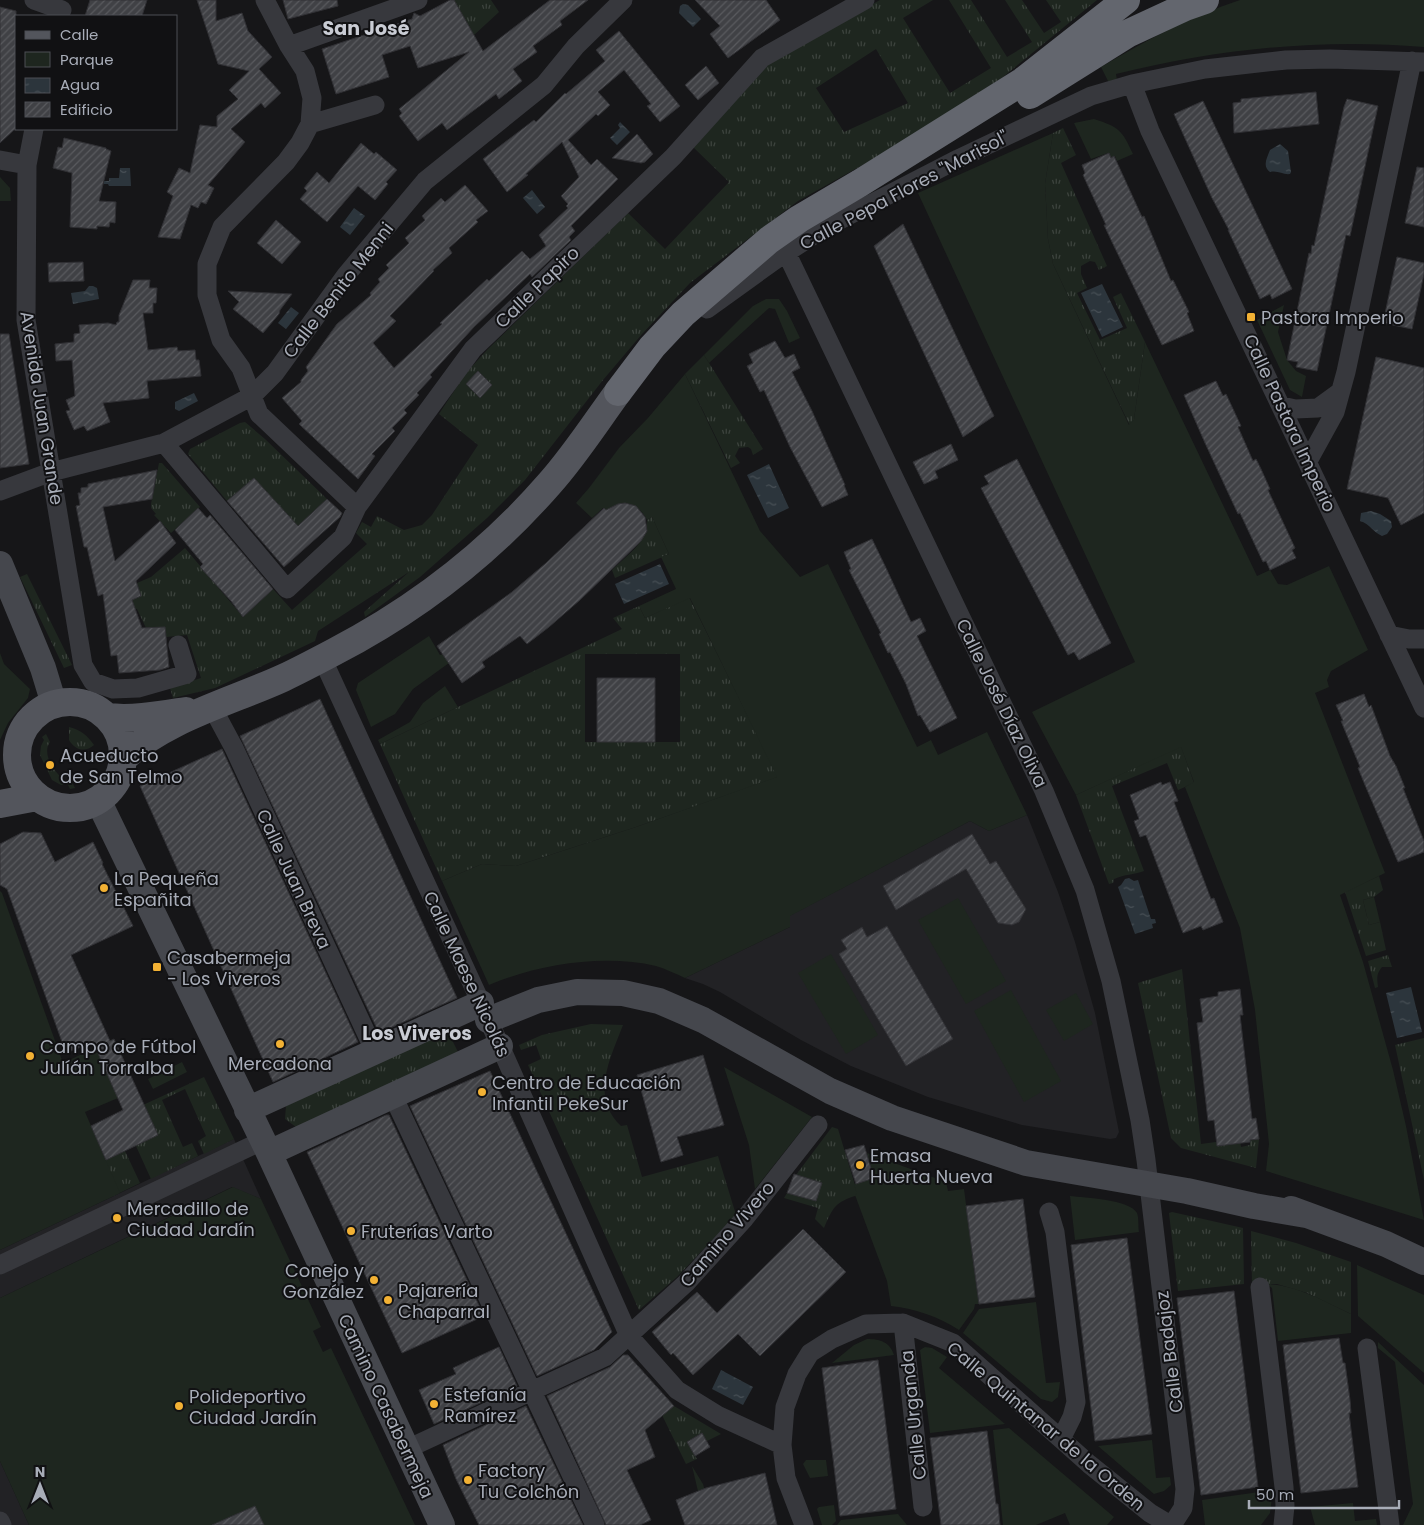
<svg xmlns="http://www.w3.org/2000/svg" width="1424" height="1525" font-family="Poppins,sans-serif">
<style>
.built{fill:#222225}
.grass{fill:url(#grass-tufts);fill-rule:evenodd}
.green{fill:#1e261f}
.water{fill:url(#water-ripples)}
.building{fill:url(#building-hatch);stroke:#303034}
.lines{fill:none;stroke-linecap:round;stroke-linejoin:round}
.street{stroke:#37383d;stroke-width:19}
.secondary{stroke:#45474d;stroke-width:26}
.primary{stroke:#53555c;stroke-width:28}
.highway{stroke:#63666e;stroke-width:28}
.poi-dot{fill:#f2b134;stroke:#111113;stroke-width:2}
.labels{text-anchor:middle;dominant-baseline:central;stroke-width:4;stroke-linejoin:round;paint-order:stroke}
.street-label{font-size:18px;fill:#a8adb8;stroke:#111113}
.poi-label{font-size:18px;fill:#a8adb8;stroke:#111113;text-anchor:start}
.neighbourhood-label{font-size:19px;font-weight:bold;fill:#c9ccd4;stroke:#111113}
</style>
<defs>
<pattern id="grass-tufts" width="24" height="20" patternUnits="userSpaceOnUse" patternTransform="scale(1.25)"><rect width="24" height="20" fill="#1e261f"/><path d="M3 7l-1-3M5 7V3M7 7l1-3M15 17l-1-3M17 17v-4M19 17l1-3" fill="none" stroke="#3c433d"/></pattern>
<pattern id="water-ripples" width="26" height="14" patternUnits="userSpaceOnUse" patternTransform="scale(1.25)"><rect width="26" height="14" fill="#2c353c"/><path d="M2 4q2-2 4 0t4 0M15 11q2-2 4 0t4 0" fill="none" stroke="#485056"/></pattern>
<pattern id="building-hatch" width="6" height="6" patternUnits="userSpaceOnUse" patternTransform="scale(1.25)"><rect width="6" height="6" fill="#404145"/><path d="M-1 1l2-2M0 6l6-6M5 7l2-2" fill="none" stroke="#595a5e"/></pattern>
</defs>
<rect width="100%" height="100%" fill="#161618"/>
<path class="built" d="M1027,815L1058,892L1075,942L1095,1013L1119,1132L1116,1138L1110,1139L1022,1125L928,1097L851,1066L801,1040L720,992L703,984L685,978L790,927L789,916L970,821L989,831Z
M234,1139L261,1199L232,1187L0,1298V1250Z
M0,1461L29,1525H0Z"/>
<path class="grass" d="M454,0H491L499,12L474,35Z
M880,0H933L903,18L950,93L991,68L949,0H971L1007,57L1032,42L1005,0H1022L1044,33L1061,22L1046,0H1097L1003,77L893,148L798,201L690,283L642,334L603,380L525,480L487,518L420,577L365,617L364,612L409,572L318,631L315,641L215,688L173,698L170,688L201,678L187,635L166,637L164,627L146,628L137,609L132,608L131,598L134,599L141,596L137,583L151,577L185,548L243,617L273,589L292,610L367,544L356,533L362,522L371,527L377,516L404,530L422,525L432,515L478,445L439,414L466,373L488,349L628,213L665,249L729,182L692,146L769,61ZM876,49L908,103L844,132L816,88Z
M1063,128L1076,155L1061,163L1107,266L1099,270L1095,262L1090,261L1081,266V274L1087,288L1077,293L1100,340L1127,328L1113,297L1121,293L1145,342L1134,419L1130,426L1053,264L1048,239L1045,184L1053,133Z
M704,355L763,449L753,455L751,449L748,447L739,448L735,456L740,463L731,468L685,374Z
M245,422L265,439L327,499L298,526L289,517L227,501L188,454L190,449L240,423Z
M159,463H162L200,507L171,533L154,515L156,514L151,508V504Z
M652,517L669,554L615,578L612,570C625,557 649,542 647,520Z
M27,574L72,665L64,668L20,577Z
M689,597L778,777L636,827L516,866L482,864L442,881L380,744L622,629L613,618L639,606L645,618ZM585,654H680V742H585Z
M69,727C81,730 87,735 94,745C85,753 75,750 69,740Z
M46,734L50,742C41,754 55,774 66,781L70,778L75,788L70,789L68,785H61L52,780L40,755L41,746L44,740L42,737Z
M1181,746L1194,783L1178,790L1167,763L1112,786L1144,871C1133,875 1125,874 1114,879L1113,883L1109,884L1076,795Z
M1379,876L1383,890L1374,897L1363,900L1369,925L1380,922L1386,950L1366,956L1345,892Z
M1388,955L1392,967H1382C1376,974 1377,979 1378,987L1375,988L1368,961Z
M1182,969L1201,1144L1216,1142L1217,1146L1240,1141L1241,1147L1250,1145V1140L1259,1139L1256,1168L1181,1148L1171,1138L1138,983Z
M591,1024L623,1025C610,1059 590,1097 621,1126L627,1125L642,1177L718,1156L736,1215L677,1277L639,1310L528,1065L541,1059L536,1045L521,1050L519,1045L542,1035Z
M447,1030L459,1054L296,1127L285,1119L286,1106Z
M1424,1038V1180L1395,1045Z
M204,1077L234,1139L204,1154L198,1141L206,1136L185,1089L162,1100L183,1147L192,1143L198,1156L151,1179L136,1146L143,1105Z
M832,1127L838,1129L858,1195C835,1202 833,1207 824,1228L815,1219L818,1208L784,1198L787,1193L816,1201L821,1183L796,1175Z
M125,1151L140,1183L107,1199L18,1202Z
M1172,1212L1243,1228L1244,1284L1178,1291L1169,1213Z
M1251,1231L1296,1243L1351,1262V1314L1307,1293L1277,1284H1252Z
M674,1406L721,1434L707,1441L702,1433L687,1442L697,1459L686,1464L662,1415Z"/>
<path class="green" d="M1240,0H1424V47C1321,38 1216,49 1116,74L1117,81L1109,83L1101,67C1146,41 1190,16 1240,0Z
M1094,119C1119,127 1122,130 1133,154L1117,161L1115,156L1111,158L1108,153L1091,159L1074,123Z
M1053,133L1045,184L1048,239L1053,264L1129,425L1134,419L1145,342L1257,576L1270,570L1278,584L1287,585L1329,566L1368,650L1331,671L1327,680L1329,687L1315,693L1385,873L1340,895L1363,962L1393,1070L1406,1126L1424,1220L1266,1171L1269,1144L1255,1010L1240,928L1185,787L1194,782L1181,747L1076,795L1032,712L1135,662L918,193Z
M0,177L10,188L11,201H0Z
M766,299H779L787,311L800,338L789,343L775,309L769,308L709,363L704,355L753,306Z
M1284,305L1278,332L1287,360L1296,371L1306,376L1302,397L1290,390L1257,320Z
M685,374L760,531L800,577L828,564L917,747L931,740L938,755L987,732L1027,815L989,831L970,821L790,916V927L685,978C676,974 666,969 656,966C603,954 539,964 489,985L442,881L482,864L516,866L636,827L777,777L690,598L645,618L639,606L676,589L661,557L669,554L652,517L647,520C639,503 621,497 607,511L603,508L592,518L576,503L589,488L619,448L648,418Z
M429,636L440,655L443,654L449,663L413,689L395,714L371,727L356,690L358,683Z
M0,653L4,664L30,689L28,698L8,723L0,740Z
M445,686L458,707L380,744L378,740L410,722L423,703Z
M0,891L2,893L63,1063L114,1039L118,1098L85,1112L120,1193L0,1250Z
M1374,897L1380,922L1369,925L1363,900Z
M958,898L1006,981L966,1004L918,920Z
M831,954L878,1035L846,1054L798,973Z
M1011,990L1061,1081L1024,1102L974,1011Z
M1076,993L1093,1024L1064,1041L1046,1010Z
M182,1062L187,1072L153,1089L148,1079Z
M724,1067L812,1117L755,1189L749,1145Z
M867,1153L946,1182L948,1191L964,1189L979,1304H975L974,1309L959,1330C937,1316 916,1309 891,1306L887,1281L855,1195L857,1194L854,1184L874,1177Z
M233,1187L261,1199L321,1327L313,1331L323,1352L331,1348L415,1525H29L0,1461V1298Z
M1070,1196C1085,1198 1129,1199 1137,1213C1139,1218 1138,1227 1139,1232L1075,1240Z
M1357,1265L1424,1295V1373L1358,1316Z
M1267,1284C1297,1285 1324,1301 1351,1314V1333L1278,1341L1272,1288Z
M1036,1302L1046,1383L1060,1382L1058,1397L1052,1402L1041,1399L963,1333L979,1309Z
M867,1339C880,1339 890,1342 894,1355L832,1363L854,1345Z
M1378,1342L1424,1385V1525H1403L1413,1504L1395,1362L1378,1348Z
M925,1347L932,1348L947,1357L939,1368L1005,1424L930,1433L920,1350Z
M1009,1428L1114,1517L1107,1525H1070L1065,1513L1036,1525H1003L993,1430Z
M1152,1440L1156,1478L1170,1477L1171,1485L1164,1491L1154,1494L1098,1446Z
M806,1460H826L828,1476L810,1478L803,1464Z
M692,1466L703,1484L714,1525H706Z
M1273,1490L1270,1513L1261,1525H1205L1202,1500Z
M1353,1503L1355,1521L1376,1519L1377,1525H1315L1310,1507Z
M834,1505L836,1521L832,1525H822L817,1509L819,1507Z
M898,1514L907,1525H837L841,1520Z"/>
<path class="water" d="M683,4L688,5L701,19L693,27L679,13L680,6Z
M620,122L630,132L617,145L610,138L620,128L618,125Z
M1280,144L1288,151L1291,172L1290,174C1283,175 1278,170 1270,172C1262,166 1267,158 1270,150Z
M120,168H130L131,186H109L108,184H104V181H109V178H119Z
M532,190L545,207L537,214L523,198Z
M354,208L365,216L350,235L340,227Z
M1102,284L1123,327L1102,337L1081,293Z
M89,286H93L97,288L99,299L73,304L71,293L85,291Z
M291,307L299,313L286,329L278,323Z
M194,393L198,401L179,411L175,409V402Z
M769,464L789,508L768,518L747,475Z
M1371,511L1380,514L1391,521L1392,527L1387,534L1382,536C1373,532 1370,524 1360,521L1361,513Z
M660,564L669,584L624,604L615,584Z
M1129,878L1134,881L1138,880L1151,919H1155L1156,923L1152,924L1153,928L1135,934L1118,887L1121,885L1125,879Z
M1411,987L1422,1032L1397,1038L1386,993Z
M721,1370L753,1387L743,1405L712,1389Z"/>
<path class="building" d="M90,0H147L142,16H85Z
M197,0H216V21L242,13L248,31L272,57L259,69L281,93L265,108L261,103L231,129L245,142L208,185L214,188L206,204L201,202L198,208L191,205L180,239L158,237L173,196L167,192L179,168L190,173L200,125L217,127V116L238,99L229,90L249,71L218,64Z
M283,0H337L338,6L288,19Z
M450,0H454L483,51L550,0H588L560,21L562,25L533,46L537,52L513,69L522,81L499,99L496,94L447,130L442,123L418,141L399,116L402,113L399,109L469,52L418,68L410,46L382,55L389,77L336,94L322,49L412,19L414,13L420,16Z
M695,0H766L780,20L728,58L710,34L720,26Z
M0,7L16,11V128L0,143Z
M619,31L680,106L660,122L647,106L651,104L624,70L598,92L610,105L598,116L596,114L568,140L591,165L597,159L618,179L571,226L575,231L569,237L571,240L532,277L530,274L474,327L430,375L432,377L417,393L419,395L404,410L407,413L392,428L395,431L372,454L375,456L358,479L299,424L302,421L282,398L301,382V380L308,371L306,367L337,324L371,295L370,293L380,282L378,279L389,268L386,265L409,243L405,238L425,220L422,216L441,198L445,202L465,185L488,211L476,220L478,222L449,248L452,253L433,270L434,271L390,316L396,321L373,343L394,368L442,324L440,323L487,279L489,281L522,251L530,259L546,246L539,235L568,208L566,206L568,204L561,196L579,177L562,142L526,174L528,175L507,192L483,159L534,120L536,122L565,93L566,94L605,61L596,50Z
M706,66L719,83L698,100L685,85Z
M1316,92L1319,124L1234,133L1233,103L1241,102V99Z
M1347,99L1378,106L1350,236L1346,235L1317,371L1296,367L1298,362L1287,360L1309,253L1311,254L1312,245L1314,246L1344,107Z
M1203,101L1292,289L1272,299L1270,294L1260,299L1228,230H1229L1212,198L1174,114Z
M637,134L653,154L645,162L641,163L612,158Z
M64,138L106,148V149L111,151L99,201L116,202L115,223L110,222L109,227L97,226V229L70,227L72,173L53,168L58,147L62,148Z
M361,143L374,154L376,152L397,170L386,182L388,184L375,200L358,186L327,222L300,199L307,191L304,188L317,172L329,183Z
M1109,153L1111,158L1114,156L1142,217L1144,216L1171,281L1173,280L1189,312L1187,313L1194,331L1162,345L1112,242L1104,225H1106L1083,175L1085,173L1082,165Z
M1417,167L1424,168V227L1405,223Z
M276,220L301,242L282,264L257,243Z
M903,224L994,416L963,437L874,246Z
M1397,257L1424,263V274L1412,329L1383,323Z
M83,262L84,281L49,282L48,263Z
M133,280H150L149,288H157L156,303H153V313H143L148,350L177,347L178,351L195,350L196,360H199L201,376L147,381L149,398L103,403L110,422L87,431L84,426L74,430L66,411L70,410L66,400L75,396L72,360L56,361L55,344L74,342V334L80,333L79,325L108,323L116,325L117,322H119V315Z
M228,291L292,294L280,310L279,314L263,333L233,309L239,302Z
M0,334H9L29,464L0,468Z
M775,341L785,358L794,354L800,368L792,372L812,411L845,485H844L848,495L822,507L790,447L764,390L760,392L747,366L753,363L749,354Z
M1376,357L1424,368V513L1401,525L1388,498L1347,489Z
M478,371L492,385L480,398L466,384Z
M1216,381L1223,396L1226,394L1241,426L1238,427L1253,461L1256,459L1261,469L1270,489L1268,490L1295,548L1292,550L1296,558L1270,570L1266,561L1263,562L1240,513L1238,514L1205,443L1184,395Z
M951,444L958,460L935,471L938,478L924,484L913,462Z
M1017,459L1111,643L1079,660L1074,652L1068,655L981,488L989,484L984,476Z
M157,470L152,499L103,507L115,561L160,521L176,543L136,581L141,596L132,600L142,628L165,627L169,667L160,670L119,673L117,655L111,656L103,594L98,596L87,547H84L76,506L80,505L78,493H81V488L88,487V484Z
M254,478L298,526L327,499L342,513L340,517L284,567L227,501Z
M625,503L636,506L645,517L647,531L641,541L580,600L549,627L527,644L520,636L482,662L485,667L462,683L437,646L512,592L546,563L604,508L606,510L618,504Z
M198,508L207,518L210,515L273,589L243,617L231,601L200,567L203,564L175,530Z
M872,539L887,570L911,622L920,618L926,631L917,636L957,718L930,732L920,715L918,716L906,684L890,652L888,653L879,634L881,633L849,570L851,569L844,552Z
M597,678H655V742H597Z
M1364,694L1369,707L1371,705L1390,756L1396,766L1405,788H1403L1424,841V852L1398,862L1365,785L1358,768L1360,767L1341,721H1343L1336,705Z
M320,699L457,998L379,1033L240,736Z
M222,749L358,1042L273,1082L140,786Z
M1161,782L1162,785L1170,782L1178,801L1174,802L1211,899L1214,898L1223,922L1203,930L1201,926L1183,933L1146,835L1140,837L1134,821L1139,819L1130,795Z
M23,832L41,833L55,862L93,842L103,863L102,864L133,926L71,955L110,1041L114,1039L158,1135L106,1160L91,1126L123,1110L93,1042L66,1053L7,889L0,885V844Z
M972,834L990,864L996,861L1026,909L1019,922L1012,925L998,923L966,869L896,910L883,886Z
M887,926L953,1039L906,1066L839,954L847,949L841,940L862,927L867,937Z
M1240,989L1243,1015H1240L1252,1119L1256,1118L1259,1139L1250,1140V1142L1217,1146L1214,1120L1208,1121L1197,1023L1203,1022L1200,999L1218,996V992Z
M703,1055L724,1125L677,1137L683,1155L661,1162L637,1075Z
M490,1071L612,1332L594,1350L537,1376L410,1106Z
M386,1115H389L484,1316L402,1353L307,1152Z
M864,1145L874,1178L856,1184L845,1150Z
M794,1174L822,1183L816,1201L787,1193Z
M1023,1199L1035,1297L979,1304L966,1206Z
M803,1229L846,1272L760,1356L738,1334L693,1375L673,1353L671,1355L652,1332L697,1292L717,1313Z
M1127,1238L1152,1434L1095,1441L1071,1245Z
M1234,1291L1258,1487L1201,1495L1177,1298Z
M1339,1338L1343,1363H1345L1350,1400L1351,1413H1349L1358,1487L1301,1493L1283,1345Z
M499,1347L517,1386L434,1424L419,1390L456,1374L453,1368Z
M623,1355H628L674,1406L645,1430L655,1457L627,1470L651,1520L640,1525H606L547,1396L610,1367Z
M878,1360L896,1509L840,1516L822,1368Z
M526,1406L583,1525H479L456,1479L443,1445Z
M987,1431L996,1504H998L1000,1525H941L930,1438Z
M702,1433L710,1447L695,1456L687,1442Z
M765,1473L777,1525H685L676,1500L706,1488Z
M255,1506L264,1525H212Z"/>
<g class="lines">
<path class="street" d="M34,0L62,10
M265,0L289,46L305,71L312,98L310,124L300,143L286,162L222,227L207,264V295L221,340L241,368L259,414L357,507
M289,46L418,0
M1132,84L1150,131L1424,708
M310,124L375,105
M34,129L27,165L26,320L83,665L93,682L113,689L138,688L187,674L178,645
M0,160L27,165
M786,252L1044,791L1085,890L1111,981L1140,1120L1146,1160L1185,1489L1183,1508L1172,1525
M707,309L775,260L826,227L958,159L1091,96L1132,84L1205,69L1286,60L1330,59L1424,62
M1282,406L1295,409L1318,408L1340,392
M164,443L287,589L343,537L357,507L473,349L673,157L762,58L865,0
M1308,461L1335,412L1346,372L1412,61
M0,491L51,472L164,443L252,396L275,373L346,275L425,181L544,85L576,46L623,0
M1389,635L1409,639H1424
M322,658L481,1003L629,1336L677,1390L719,1416L782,1445
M212,707L234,748L375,1052
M393,1096L595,1525
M1049,1212L1055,1232L1076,1402L1072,1417L1061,1439
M0,1265L262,1141
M1260,1287L1284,1487L1285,1506L1283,1525
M903,1323L923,1507
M1367,1348L1390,1525
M407,1449L605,1357L686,1283L745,1218L818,1125
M0,1521L2,1525
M804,1525L786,1478L782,1445L785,1407L797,1374L810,1353L832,1339L866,1324L903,1323L953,1343L1089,1464L1150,1513L1170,1525"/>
<path class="secondary" d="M0,564L43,668L54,704
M98,800L269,1153L442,1525
M488,1020L538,1000L577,992L623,993L659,1001L703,1020L830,1091L892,1118L1026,1163L1187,1191L1254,1206L1306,1215
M247,1110L481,1003
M269,1153L500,1046
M1291,1209L1386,1244L1424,1262"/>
<path class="primary" d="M17 755a53 53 0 1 1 106 0a53 53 0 1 1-106 0Z
M107,717C133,720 160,715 186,711
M122,760C161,720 233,701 283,678C300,670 317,661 334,652C415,610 490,552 550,483C575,455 596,422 618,392
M0,804L37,797"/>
<path class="highway" d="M1030,95L1129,33L1185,7L1205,0
M618,392L652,347L683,314L769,240L799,219L860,183L1023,81L1126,0"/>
</g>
<g class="poi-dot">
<rect x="1246" y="312" width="10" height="10" rx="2.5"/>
<circle cx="50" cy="765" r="5"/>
<circle cx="104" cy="888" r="5"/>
<rect x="152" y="962" width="10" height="10" rx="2.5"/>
<circle cx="280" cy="1044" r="5"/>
<circle cx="30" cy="1056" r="5"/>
<circle cx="482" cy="1092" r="5"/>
<circle cx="860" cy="1165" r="5"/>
<circle cx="117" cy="1218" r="5"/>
<circle cx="351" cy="1231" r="5"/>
<circle cx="374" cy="1280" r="5"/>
<circle cx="388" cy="1300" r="5"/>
<circle cx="434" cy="1404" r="5"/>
<circle cx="179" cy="1406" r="5"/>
<circle cx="468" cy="1480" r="5"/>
</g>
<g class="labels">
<g class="street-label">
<text transform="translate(904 190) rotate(-28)">Calle Pepa Flores "Marisol"</text>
<text transform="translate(537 287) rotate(-44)">Calle Papiro</text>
<text transform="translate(338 290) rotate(-52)">Calle Benito Menni</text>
<text transform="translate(42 408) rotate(81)">Avenida Juan Grande</text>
<text transform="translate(1290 423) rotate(65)">Calle Pastora Imperio</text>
<text transform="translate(1002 703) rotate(64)">Calle José Díaz Oliva</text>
<text transform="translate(294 879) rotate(65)">Calle Juan Breva</text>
<text transform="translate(467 974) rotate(65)">Calle Maese Nicolás</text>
<text transform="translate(727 1234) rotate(-49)">Camino Vivero</text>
<text transform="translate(1169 1352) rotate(-97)">Calle Badajoz</text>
<text transform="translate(386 1406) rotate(65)">Camino Casabermeja</text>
<text transform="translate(913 1415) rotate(-96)">Calle Urganda</text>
<text transform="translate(1046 1426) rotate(40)">Calle Quintanar de la Orden</text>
</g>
<g class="poi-label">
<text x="1261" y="317">Pastora Imperio</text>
<text x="60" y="755">Acueducto<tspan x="60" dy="21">de San Telmo</tspan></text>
<text x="114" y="878">La Pequeña<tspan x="114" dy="21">Españita</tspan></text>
<text x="167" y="957">Casabermeja<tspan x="167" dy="21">- Los Viveros</tspan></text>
<text x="40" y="1046">Campo de Fútbol<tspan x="40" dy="21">Julíán Torralba</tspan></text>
<text x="280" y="1063" text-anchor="middle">Mercadona</text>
<text x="492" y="1082">Centro de Educación<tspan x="492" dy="21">Infantil PekeSur</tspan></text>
<text x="870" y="1155">Emasa<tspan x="870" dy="21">Huerta Nueva</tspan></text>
<text x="127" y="1208">Mercadillo de<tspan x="127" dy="21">Ciudad Jardín</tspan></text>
<text x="361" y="1231">Fruterías Varto</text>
<text x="364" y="1270" text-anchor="end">Conejo y<tspan x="364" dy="21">González</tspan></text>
<text x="398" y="1290">Pajarería<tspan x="398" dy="21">Chaparral</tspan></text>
<text x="444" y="1394">Estefanía<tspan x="444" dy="21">Ramírez</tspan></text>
<text x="189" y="1396">Polideportivo<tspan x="189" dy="21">Ciudad Jardín</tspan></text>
<text x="478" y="1470">Factory<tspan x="478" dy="21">Tu Colchón</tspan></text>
</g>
<g class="neighbourhood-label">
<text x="366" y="28">San José</text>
<text x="417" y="1033">Los Viveros</text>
</g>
</g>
<rect x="15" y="15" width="162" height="115" fill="#111113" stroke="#4d4f55"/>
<rect x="25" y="31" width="25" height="8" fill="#53555c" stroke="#4d4f55"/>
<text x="60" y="40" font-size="15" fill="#a8adb8">Calle</text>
<rect x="25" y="52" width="25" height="15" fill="#1e261f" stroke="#4d4f55"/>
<text x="60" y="65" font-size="15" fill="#a8adb8">Parque</text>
<rect x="25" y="78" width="25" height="15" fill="url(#water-ripples)" stroke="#4d4f55"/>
<text x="60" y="90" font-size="15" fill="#a8adb8">Agua</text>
<rect x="25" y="102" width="25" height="15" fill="url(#building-hatch)" stroke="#4d4f55"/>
<text x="60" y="115" font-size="15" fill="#a8adb8">Edificio</text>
<g transform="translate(40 1485)" stroke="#111113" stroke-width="4" paint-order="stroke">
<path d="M0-4L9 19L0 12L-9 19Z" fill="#a8adb8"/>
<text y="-8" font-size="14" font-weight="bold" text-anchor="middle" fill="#a8adb8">N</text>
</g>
<path d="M1249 1500v8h150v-8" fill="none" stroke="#a8adb8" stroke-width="2.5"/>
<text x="1256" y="1500" font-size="15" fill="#a8adb8" stroke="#111113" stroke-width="4" paint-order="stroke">50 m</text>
</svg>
